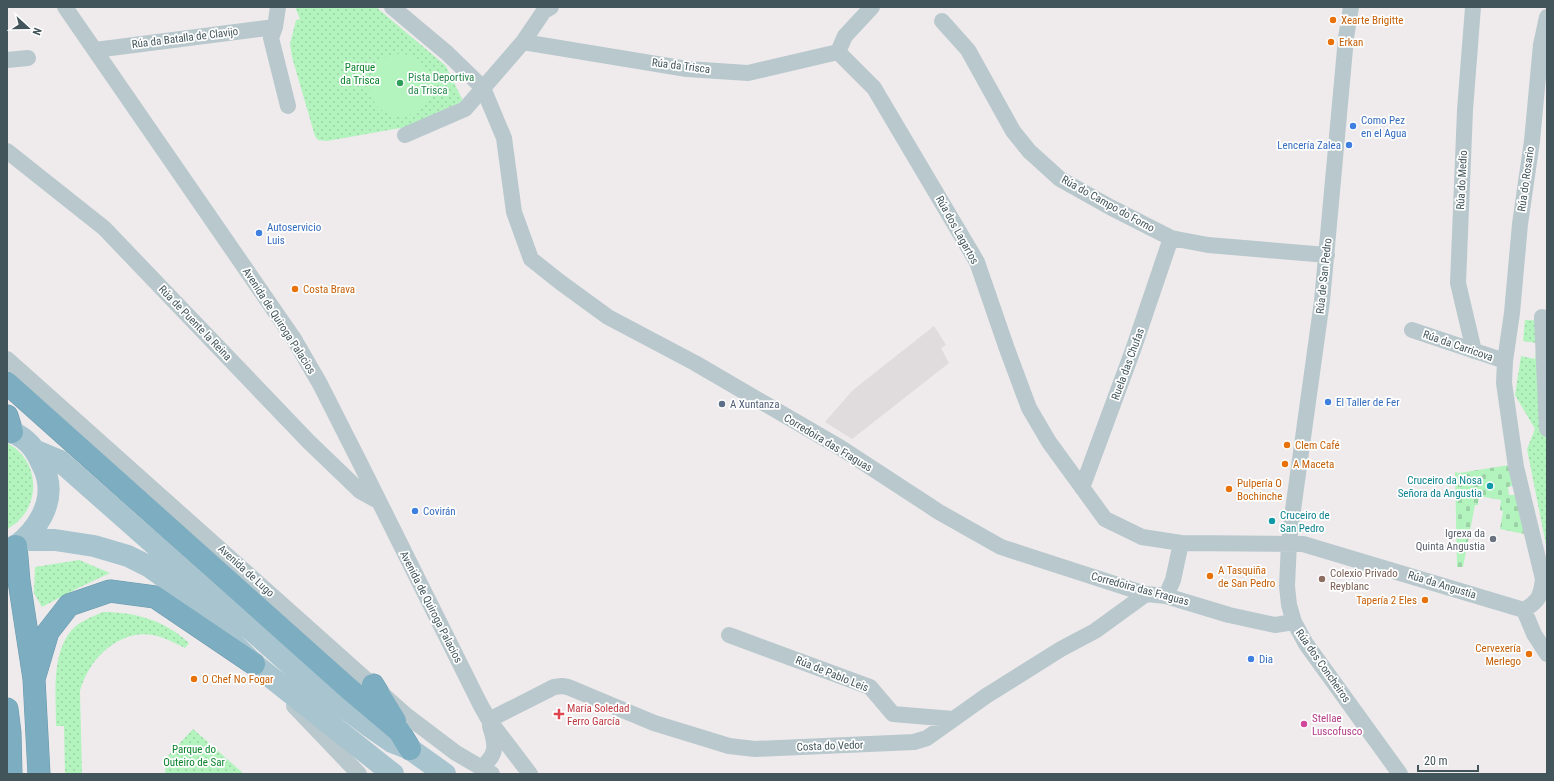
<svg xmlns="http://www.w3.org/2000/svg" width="1554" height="781" font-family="'Roboto Condensed',sans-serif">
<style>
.education{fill:#e0dcde}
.cemetery{fill:url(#cemetery-stones)}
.park{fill:url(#park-dots)}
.pitch{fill:#b3f3be}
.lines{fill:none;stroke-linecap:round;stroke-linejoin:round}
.highway-casing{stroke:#6898ad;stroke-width:23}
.street{stroke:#b8c8cd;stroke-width:16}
.primary{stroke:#a7c4cf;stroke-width:22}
.highway{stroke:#7dadc1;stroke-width:22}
.food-dot{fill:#e8710a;stroke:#fff;stroke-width:1.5}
.leisure-dot{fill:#2e9e5b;stroke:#fff;stroke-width:1.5}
.shop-dot{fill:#3f7fe0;stroke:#fff;stroke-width:1.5}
.service-dot{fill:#5c6f8a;stroke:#fff;stroke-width:1.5}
.culture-dot{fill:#0f9aa8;stroke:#fff;stroke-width:1.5}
.worship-dot{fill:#6b7280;stroke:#fff;stroke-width:1.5}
.education-dot{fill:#8d6e63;stroke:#fff;stroke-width:1.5}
.health-dot{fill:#e0444e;stroke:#fff;stroke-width:1.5}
.hotel-dot{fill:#d1479c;stroke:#fff;stroke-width:1.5}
.labels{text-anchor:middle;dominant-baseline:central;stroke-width:3.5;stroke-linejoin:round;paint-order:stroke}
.food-label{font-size:11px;fill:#c56008;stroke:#fff;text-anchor:start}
.street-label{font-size:11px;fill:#42555b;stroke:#fff}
.park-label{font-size:11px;fill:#0c832d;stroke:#fff}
.leisure-label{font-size:11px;fill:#27864d;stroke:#fff;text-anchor:start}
.shop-label{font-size:11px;fill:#366cbe;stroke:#fff;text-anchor:start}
.service-label{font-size:11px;fill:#4e5e75;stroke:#fff;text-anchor:start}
.culture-label{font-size:11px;fill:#0d838f;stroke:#fff;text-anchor:end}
.worship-label{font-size:11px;fill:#5b616d;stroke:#fff;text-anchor:end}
.education-label{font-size:11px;fill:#785e54;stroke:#fff;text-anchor:start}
.health-label{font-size:11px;fill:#be3a42;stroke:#fff;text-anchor:start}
.hotel-label{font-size:11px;fill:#b23c85;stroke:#fff;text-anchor:start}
</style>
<defs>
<pattern id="cemetery-stones" width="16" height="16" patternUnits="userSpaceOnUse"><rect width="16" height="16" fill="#b3f3be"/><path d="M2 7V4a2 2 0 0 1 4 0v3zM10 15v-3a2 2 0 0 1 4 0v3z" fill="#9bd2a6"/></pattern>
<pattern id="park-dots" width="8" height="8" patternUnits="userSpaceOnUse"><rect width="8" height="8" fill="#b3f3be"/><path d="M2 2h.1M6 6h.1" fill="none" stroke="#9bd2a6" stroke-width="1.8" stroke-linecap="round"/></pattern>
</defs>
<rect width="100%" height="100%" fill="#efebec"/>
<path class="education" d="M934,326L946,345L941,348L949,363L852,439L825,422L853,390Z"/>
<path class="cemetery" d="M1509,465L1515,485L1508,487L1509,495H1517L1524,534L1500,529L1503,511L1500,510L1501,500L1479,496L1478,505H1475L1463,567H1457L1455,472L1459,473Z"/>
<path class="park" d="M295,7H376L446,66L463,101L406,127L327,141L318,140L315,136L292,57L290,44L296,20L300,19Z
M1547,314V550L1527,449L1535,429L1515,395L1521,356L1535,359L1537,343L1523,341L1525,320L1546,321Z
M7,443C42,461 42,511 7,529Z
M79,560L110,573L78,588L42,607L34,593L35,567Z
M103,612C135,612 164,620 189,643L185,648C175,643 164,637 153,635C118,629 88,660 80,691L82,774H65L64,726H56C56,696 51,655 71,631C79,621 92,617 103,612Z
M193,729L244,774H165L166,758Z"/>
<path class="pitch" d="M369 85a31 31 0 1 1 62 0a31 31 0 1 1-62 0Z"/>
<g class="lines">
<g class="highway-casing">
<path id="highway" d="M7,383L348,688L399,731L410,749
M7,416L12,432
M16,546L19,581L34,679L39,774
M34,679L48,632L69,605L110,591L155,597L254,664
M373,685L395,721
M7,709L10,733L11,774"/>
</g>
<path class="street" d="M65,7L294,339L320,384L360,463L480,704L489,720L530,774
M278,7L275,27L271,38L288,106
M392,7L447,53L483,88L504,138L514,212L531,259L560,282L608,317L695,363L841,448L939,512L1001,547L1146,594L1166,596L1229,615L1275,625L1294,622
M1351,7L1346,38L1322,301L1292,517L1289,543L1287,586L1289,605L1294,622L1306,644L1400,774
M1473,7L1465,110L1458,283L1474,351
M942,21L968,50L1013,131L1029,151L1060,179L1110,207L1171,238L1208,245L1327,255
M523,42L687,69L748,73L838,52
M95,50L275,27
M838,52L874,88L977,262L1007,349L1029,408L1049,442L1105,519L1142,537L1181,543L1303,544L1524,610L1534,634L1547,654
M838,52L845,36L872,7
M7,60L28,58
M405,135L465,109L523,42L544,11L551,7
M7,151L104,228L309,442L360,491L378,501
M1542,317L1547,429
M1412,330L1505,361
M7,359L407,716L456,753L492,774
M1082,488L1133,350L1171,238
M1166,596L1173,580L1181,543
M1524,610C1539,601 1541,596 1543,579L1516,467L1504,383L1505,361L1512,313L1520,224L1532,141L1541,45L1547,17
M729,635L870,687L893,714L953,719
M294,706L359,774
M489,720L554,687L562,686L568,687L654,723L729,746L755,749L914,742L927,738L986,696L1061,649L1095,631L1146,594
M481,768C498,754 496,745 490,726"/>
<path class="primary" d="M7,430C22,435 34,446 40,460C42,465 46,471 47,477C54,504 37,530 16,546
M36,451L60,461L308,680L369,726L392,742L410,749L445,774
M24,540H55L94,546L128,556L150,567L175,585L254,664L393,774"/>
<use href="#highway" class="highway"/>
</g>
<g class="food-dot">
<circle cx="1333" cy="20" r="4"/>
<circle cx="1331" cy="42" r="4"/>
<circle cx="295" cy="289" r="4"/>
<circle cx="1287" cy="445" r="4"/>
<circle cx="1285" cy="464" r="4"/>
<circle cx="1229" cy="489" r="4"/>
<circle cx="1210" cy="576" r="4"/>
<circle cx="1425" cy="600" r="4"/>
<circle cx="1529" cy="654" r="4"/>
<circle cx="194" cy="679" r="4"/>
</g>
<circle class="leisure-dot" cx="400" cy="83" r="4"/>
<g class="shop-dot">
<circle cx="1353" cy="126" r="4"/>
<circle cx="1349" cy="145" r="4"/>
<circle cx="259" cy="233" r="4"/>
<circle cx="1328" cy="402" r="4"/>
<circle cx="415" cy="511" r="4"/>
<circle cx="1251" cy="659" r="4"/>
</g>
<circle class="service-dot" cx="722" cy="404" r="4"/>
<g class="culture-dot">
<circle cx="1490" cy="486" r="4"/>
<circle cx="1272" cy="521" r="4"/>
</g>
<circle class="worship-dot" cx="1493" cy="539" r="4"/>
<circle class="education-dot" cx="1322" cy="579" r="4"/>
<path class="health-dot" d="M557 708h4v4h4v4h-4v4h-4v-4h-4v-4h4z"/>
<circle class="hotel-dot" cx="1304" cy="724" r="4"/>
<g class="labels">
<g class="food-label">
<text x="1341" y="20">Xearte Brigitte</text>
<text x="1339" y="42">Erkan</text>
<text x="303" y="289">Costa Brava</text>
<text x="1295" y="445">Clem Café</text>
<text x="1293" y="464">A Maceta</text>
<text x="1237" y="483">Pulpería O<tspan x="1237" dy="13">Bochinche</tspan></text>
<text x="1218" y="570">A Tasquiña<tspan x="1218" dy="13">de San Pedro</tspan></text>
<text x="1417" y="600" text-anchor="end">Tapería 2 Eles</text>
<text x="1521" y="648" text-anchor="end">Cervexería<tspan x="1521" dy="13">Merlego</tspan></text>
<text x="202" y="679">O Chef No Fogar</text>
</g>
<g class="street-label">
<text transform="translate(185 38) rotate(-7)">Rúa da Batalla de Clavijo</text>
<text transform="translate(681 66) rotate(7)">Rúa da Trisca</text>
<text transform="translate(1526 179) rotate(-82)">Rúa do Rosario</text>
<text transform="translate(1462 180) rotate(-87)">Rúa do Medio</text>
<text transform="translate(1108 204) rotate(29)">Rúa do Campo do Forno</text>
<text transform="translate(957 230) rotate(61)">Rúa dos Lagartos</text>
<text transform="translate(1324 276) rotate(-84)">Rúa de San Pedro</text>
<text transform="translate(279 321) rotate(57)">Avenida de Quiroga Palacios</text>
<text transform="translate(195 323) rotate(46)">Rúa de Puente la Reina</text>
<text transform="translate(1458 346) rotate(19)">Rúa da Carricova</text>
<text transform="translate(1128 364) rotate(-70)">Ruela das Chufas</text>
<text transform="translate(828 443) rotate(31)">Corredoira das Fraguas</text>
<text transform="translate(246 571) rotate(42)">Avenida de Lugo</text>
<text transform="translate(1442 585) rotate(17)">Rúa da Angustia</text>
<text transform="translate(1140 589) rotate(15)">Corredoira das Fraguas</text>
<text transform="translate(431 607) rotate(63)">Avenida de Quiroga Palacios</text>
<text transform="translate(1323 666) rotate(55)">Rúa dos Concheiros</text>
<text transform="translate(832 674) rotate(22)">Rúa de Pablo Leis</text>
<text transform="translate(830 746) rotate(-2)">Costa do Vedor</text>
</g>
<g class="park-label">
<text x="360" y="67">Parque<tspan x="360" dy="13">da Trisca</tspan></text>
<text x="194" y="749">Parque do<tspan x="194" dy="13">Outeiro de Sar</tspan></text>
</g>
<g class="leisure-label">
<text x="408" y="77">Pista Deportiva<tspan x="408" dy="13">da Trisca</tspan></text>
</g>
<g class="shop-label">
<text x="1361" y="120">Como Pez<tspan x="1361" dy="13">en el Agua</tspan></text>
<text x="1341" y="145" text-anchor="end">Lencería Zalea</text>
<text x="267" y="227">Autoservicio<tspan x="267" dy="13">Luis</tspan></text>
<text x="1336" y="402">El Taller de Fer</text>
<text x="423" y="511">Covirán</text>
<text x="1259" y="659">Dia</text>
</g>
<g class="service-label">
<text x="730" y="404">A Xuntanza</text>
</g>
<g class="culture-label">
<text x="1482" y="480">Cruceiro da Nosa<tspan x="1482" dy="13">Señora da Angustia</tspan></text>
<text x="1280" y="515" text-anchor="start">Cruceiro de<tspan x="1280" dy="13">San Pedro</tspan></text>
</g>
<g class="worship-label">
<text x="1485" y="533">Igrexa da<tspan x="1485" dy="13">Quinta Angustia</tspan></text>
</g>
<g class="education-label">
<text x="1330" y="573">Colexio Privado<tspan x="1330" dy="13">Reyblanc</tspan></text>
</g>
<g class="health-label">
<text x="567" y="708">María Soledad<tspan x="567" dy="13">Ferro García</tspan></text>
</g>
<g class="hotel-label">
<text x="1312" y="718">Stellae<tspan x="1312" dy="13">Luscofusco</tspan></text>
</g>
</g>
<rect width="1554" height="781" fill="none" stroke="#42555b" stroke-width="16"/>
<g transform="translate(28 28) rotate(111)" stroke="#ffffff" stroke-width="3" paint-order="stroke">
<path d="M0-3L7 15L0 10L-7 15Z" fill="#42555b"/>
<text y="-6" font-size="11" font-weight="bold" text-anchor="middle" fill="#42555b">N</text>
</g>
<path d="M1418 765v6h60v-6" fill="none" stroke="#42555b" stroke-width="2"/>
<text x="1424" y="765" font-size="12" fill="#42555b" stroke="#ffffff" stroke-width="3" paint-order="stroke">20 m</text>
</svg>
